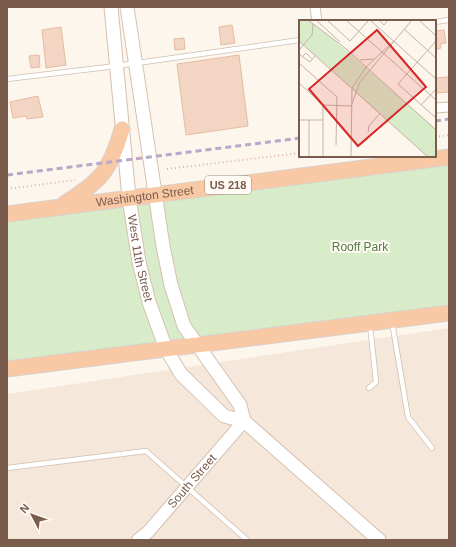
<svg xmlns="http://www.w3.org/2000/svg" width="456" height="547" font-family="Helvetica,sans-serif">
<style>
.residential{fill:#f5e8da}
.green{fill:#d8ecc9}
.building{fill:#f3d5c3;stroke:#e6bba3}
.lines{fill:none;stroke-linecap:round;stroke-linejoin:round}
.service-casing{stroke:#d1beb0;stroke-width:6}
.minor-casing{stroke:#d1beb0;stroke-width:11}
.tertiary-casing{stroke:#d1beb0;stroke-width:14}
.secondary-casing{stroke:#d6c0b0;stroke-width:15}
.trunk-casing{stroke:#dad1cd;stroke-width:17}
.path{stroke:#d9b8a5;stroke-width:2;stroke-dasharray:1 3;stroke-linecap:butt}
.service{stroke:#fff;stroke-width:4.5}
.minor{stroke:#fff;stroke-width:9}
.tertiary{stroke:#fff;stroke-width:12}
.secondary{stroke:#fff;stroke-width:13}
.trunk{stroke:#f9c8a4;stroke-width:15}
.rail{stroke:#b9a8c9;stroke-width:3;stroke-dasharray:6 4;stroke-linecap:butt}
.labels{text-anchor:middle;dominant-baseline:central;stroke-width:4;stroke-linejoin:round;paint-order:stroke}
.shield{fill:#fffaf3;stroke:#a28b7f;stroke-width:1}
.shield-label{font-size:11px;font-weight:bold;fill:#7a5c4d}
.street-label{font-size:12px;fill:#7a5c4d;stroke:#fffaf3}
.park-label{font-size:12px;fill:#537a41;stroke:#fffaf3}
.inset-road{fill:none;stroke:#c5b3a7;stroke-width:1}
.view{fill:#d62828;fill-opacity:0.15;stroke:#d62828;stroke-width:2}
.inset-edge{fill:none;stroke:#7a5c4d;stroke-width:2}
</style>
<rect width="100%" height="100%" fill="#fdf6ec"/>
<path class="residential" d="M449,328V540H7V394Z"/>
<path class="green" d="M449,157V313L7,369V214Z"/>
<path class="building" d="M232,25L235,43L221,45L219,27Z
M61,27L66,65L46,68L42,30Z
M444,30L446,43L440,44L441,48L435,50V31Z
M184,38L185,49L175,50L174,39Z
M39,55L40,67L31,68L29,56Z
M239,55L248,126L186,135L177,64Z
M448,77L449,92L437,93L435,78Z
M38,96L43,117L27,119L26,116L13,118L10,102Z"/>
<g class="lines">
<g class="service-casing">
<path id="service" d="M435,22L449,20
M7,79L116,66L300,40
M392,322L408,417L432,448
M369,388L376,382L370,325
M7,468L146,451L247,540"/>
</g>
<g class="minor-casing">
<path id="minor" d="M315,7L317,21
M435,108L449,107"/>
</g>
<g class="tertiary-casing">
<g id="tertiary">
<path id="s1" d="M138,540L148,532L244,421"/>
</g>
</g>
<g class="secondary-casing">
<g id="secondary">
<path id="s2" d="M111,7L129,198L139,262L149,302L166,349L181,374L224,416L244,421L379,540"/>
<path d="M127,7L163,246L171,285L184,326L240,405L244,421"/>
</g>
</g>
<g class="trunk-casing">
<g id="trunk">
<path d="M64,204C101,181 110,171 122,129"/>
<path id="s3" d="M7,214L449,157"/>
<path d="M7,369L449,313"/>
</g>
</g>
<path class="path" d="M435,137L449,135
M167,169L300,153
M7,189L75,180"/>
<use href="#service" class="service"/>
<use href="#minor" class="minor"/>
<use href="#tertiary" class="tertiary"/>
<use href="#secondary" class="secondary"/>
<use href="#trunk" class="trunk"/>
<path class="rail" d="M435,121L449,119
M7,175L300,138"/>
</g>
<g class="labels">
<rect class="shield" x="205" y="176" width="46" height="18" rx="3"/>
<g class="shield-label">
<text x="228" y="185">US 218</text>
</g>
<g class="street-label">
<text stroke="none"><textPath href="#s3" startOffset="139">Washington Street</textPath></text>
<text stroke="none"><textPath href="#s2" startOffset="253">West 11th Street</textPath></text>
<text stroke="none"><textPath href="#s1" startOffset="80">South Street</textPath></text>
</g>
<g class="park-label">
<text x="360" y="247">Rooff Park</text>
</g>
</g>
<g transform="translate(299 20)">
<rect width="137" height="137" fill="#fdf6ec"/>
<path d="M0,0H9L28,14L137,109V137H129L0,21Z" fill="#d8ecc9"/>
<path class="inset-road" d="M9,0L46,28L137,110M17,0L41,22M28,0L51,21L70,0M47,0L137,80M71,0L137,59M80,0L85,5L89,0M120,0L137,16M105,9L137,38M0,21L129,137M137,21L99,64L137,98M0,30L13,15L14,4M0,34L11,42L16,36M4,36L7,33L13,39M61,40L75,39M0,43L38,77L37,125M0,63L24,85L52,86M122,85L137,69M52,86L61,62L113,0M0,100H24M10,100V137M69,112L70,106L81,93M24,137V85M52,137L53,68L67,47L95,21"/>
<path class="view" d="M78,10L127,67L59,126L10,69Z"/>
<rect width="137" height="137" class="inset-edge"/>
</g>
<rect width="456" height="547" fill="none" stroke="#7a5c4d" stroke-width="16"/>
<g transform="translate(32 515) rotate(311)" stroke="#fffaf3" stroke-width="3" paint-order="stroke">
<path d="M0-3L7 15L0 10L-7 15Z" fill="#7a5c4d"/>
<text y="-6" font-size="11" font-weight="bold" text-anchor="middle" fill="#7a5c4d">N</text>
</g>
</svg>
